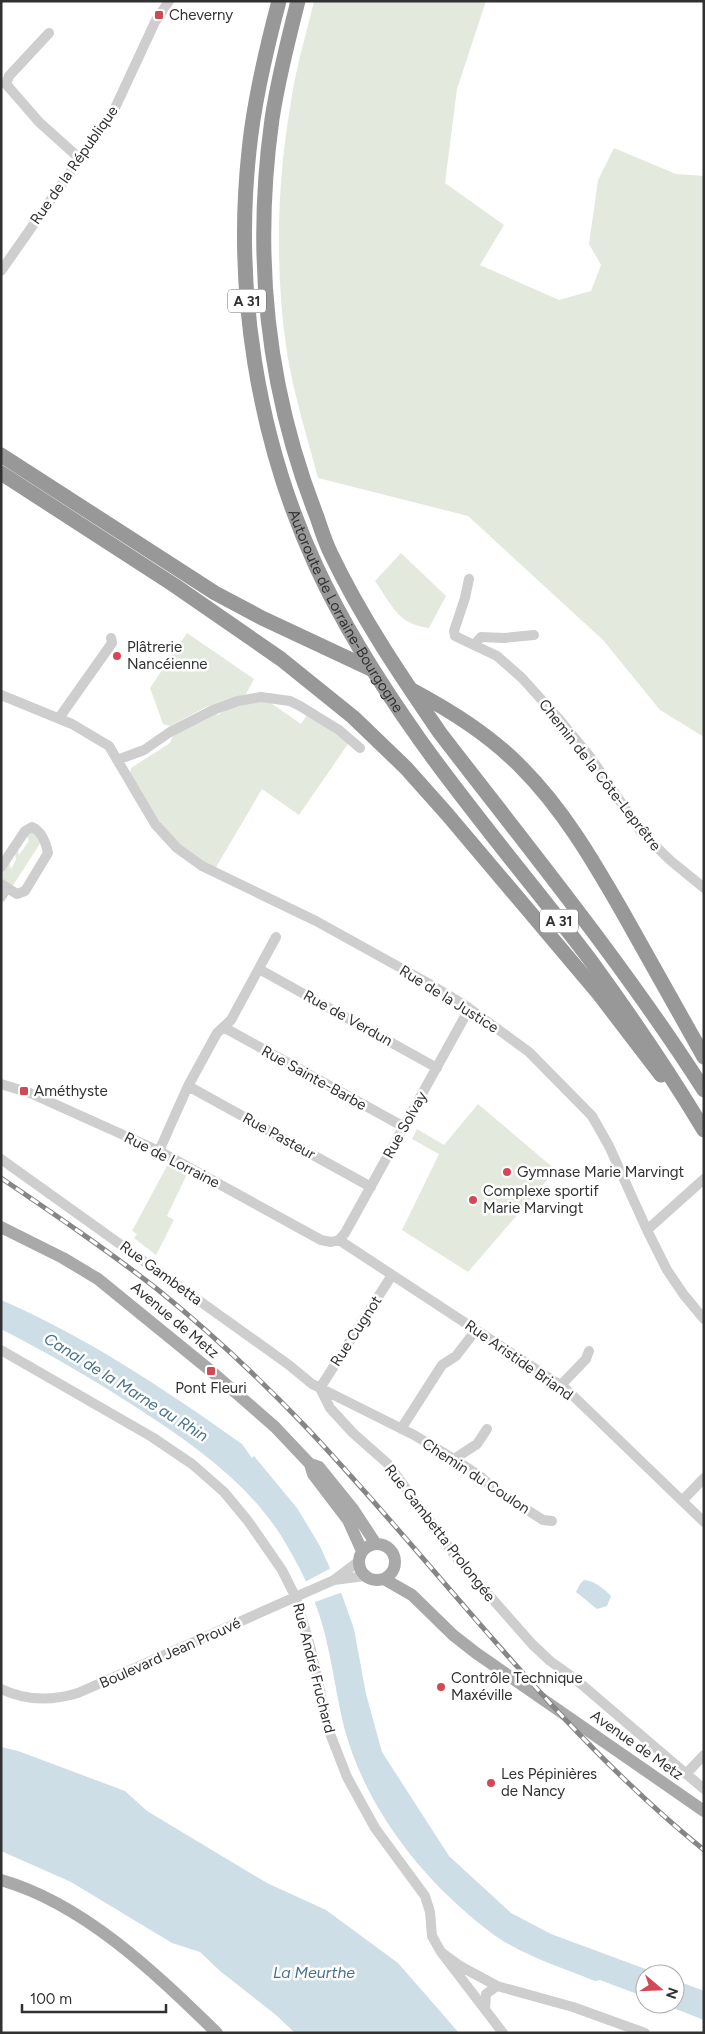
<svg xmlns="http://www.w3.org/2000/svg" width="705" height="2034" font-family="Figtree,sans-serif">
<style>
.green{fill:#e4e9de}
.water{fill:#cddee7}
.pier{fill:#fff}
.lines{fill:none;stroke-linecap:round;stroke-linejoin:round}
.minor{stroke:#cecece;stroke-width:10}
.major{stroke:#a9a9a9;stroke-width:12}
.highway{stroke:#989898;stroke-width:15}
.rail-casing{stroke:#868686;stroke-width:5}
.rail{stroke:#fff;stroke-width:3;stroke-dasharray:9;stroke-linecap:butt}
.poi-dot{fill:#d24955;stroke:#fff;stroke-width:2}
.labels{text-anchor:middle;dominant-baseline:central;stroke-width:5;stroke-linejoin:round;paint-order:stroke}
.shield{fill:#fff;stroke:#6f6f6f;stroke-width:1}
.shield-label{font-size:14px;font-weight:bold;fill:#313131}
.poi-label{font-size:15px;fill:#313131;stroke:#fff;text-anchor:start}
.street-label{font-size:15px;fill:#313131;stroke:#fff}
.water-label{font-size:16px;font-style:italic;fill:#47718b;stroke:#fff}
</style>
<rect width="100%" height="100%" fill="#fff"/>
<path class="green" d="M314,1H486L457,89L445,183L504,225L480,265L559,300L591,291L601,265L589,244L598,180L614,148L676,174L704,176V737L660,710L603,640L468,516L318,478C307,437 294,395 287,353C274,265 277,177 293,90C298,60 307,31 314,1Z
M401,553L446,596L429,628C397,624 392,605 375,581Z
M187,633L254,679L246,694L206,707L170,726L163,724L150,688Z
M268,701L301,724L307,715L350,741L299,815L262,789L215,869C170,844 155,817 130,774L131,768L170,743L173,735L214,713L218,715C231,704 252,703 268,701Z
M31,830L41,842L12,887L1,881V874L9,862L11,869L16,860L15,853L17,849L19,855L29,841L27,836Z
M478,1104L556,1170L468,1272L402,1230L439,1154L412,1139L417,1129L444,1145Z
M168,1164L187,1174L167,1216L174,1220L156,1255L134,1238L137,1234L132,1231Z"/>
<path class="water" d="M1,1300C87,1337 166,1390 242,1444L252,1458L254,1456L297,1508L320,1546L342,1595L354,1629L366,1694L382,1752L449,1856L511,1913L551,1934L659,1974H645V1997L600,1980L595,1981C560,1967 521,1955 490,1932C423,1881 366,1809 344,1727C336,1694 332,1660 323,1627C314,1594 298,1563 280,1534C245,1481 194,1445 142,1411C96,1381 50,1354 1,1329Z
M584,1580C595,1581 603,1588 611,1596L607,1606L597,1609L576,1592L580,1584Z
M1,1747L18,1751L125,1791L147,1811L267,1883L326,1910L398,1963L459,2033H295L276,2015L220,1971L200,1952L172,1943L71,1882L1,1851Z
M675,1980L704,1991V2020L663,2004H675Z"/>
<path class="pier" d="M333,1567L343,1592L312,1603L303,1583Z"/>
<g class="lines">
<path class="minor" d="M6,84L39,122L79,158
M6,84L9,76L49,33
M1,271L115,108L155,22L169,1
M469,579L465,598L454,631L455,636L497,656L522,678L558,718L591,758L641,832L671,861L704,888
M475,644L481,637L504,638L534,635
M1,695L72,724L109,746L155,824L177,848L202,866L316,921L428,983L466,1006L529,1052L592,1116L609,1146L647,1230L667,1270L684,1295L704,1319
M59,718L112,643L111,638
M117,760L144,750L170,732L213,710L238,701L261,697L290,701L300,706L339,730L360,748
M1,867L25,831L32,827C41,831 46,843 48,853L25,891L17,894L1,884
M1,897L7,888
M259,969L437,1068
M225,1028L404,1127
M1,1084L30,1093L159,1151L321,1240L331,1242L339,1240
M188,1086L371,1187
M159,1151L188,1086L217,1033L231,1020L276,937
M1,1159L289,1365L312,1384L414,1435L454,1459L481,1477L493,1488L543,1520L552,1521
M647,1230L704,1179
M339,1240L566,1389L704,1522
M339,1240L345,1233L469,1009
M1,1350L152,1437L192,1464L224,1492L248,1521L282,1570L296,1598L311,1650L329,1731L347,1777L375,1828L425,1896L430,1912L432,1936L441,1952
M561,1385L586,1359L589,1351
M320,1388L330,1408L353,1433L388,1464L459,1561L532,1644L550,1661L574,1678L704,1789
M320,1388L392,1275
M401,1429L442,1365L456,1356L476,1330
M454,1459L477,1444L487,1429
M682,1501L704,1478
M334,1580L365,1576
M1,1689C26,1701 52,1701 78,1693L334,1580L359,1561
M686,1774L704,1755
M485,2009L486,1994L497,1986
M503,2033L441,1952L460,1966L497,1986L573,2007L645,2033"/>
<path class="major" d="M1,1227L63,1258L98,1279L211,1371L275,1427L310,1464L319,1467L353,1509L376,1544
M310,1464L313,1474L348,1520L362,1551
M359 1562a18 18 0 1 1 36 0a18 18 0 1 1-36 0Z
M384,1579L412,1595L453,1635L476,1653L704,1811
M1,1880C85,1904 156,1974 217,2033"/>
<g class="highway">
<path id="s1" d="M279,1C266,50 254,100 249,151C234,290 257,438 316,566C344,627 381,685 420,740C474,816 535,887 591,961C631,1016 669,1072 704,1130"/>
<path d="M298,1C288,40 278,79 272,119C253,255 267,390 317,517C321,529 325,542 331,554C361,617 401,676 440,733C530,850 624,965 704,1090"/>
<path d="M1,455L215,593L262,618L373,670"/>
<path d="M1,473L174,585L281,659L353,717L406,768L447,814L599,994L661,1075"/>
<path d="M412,690C451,711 488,734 520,766C563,809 592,859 622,911C650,960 677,1009 704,1057"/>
</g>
<g class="rail-casing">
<path id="rail" d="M1,1178C54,1214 107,1250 157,1289C209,1331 258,1377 304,1425C438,1566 552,1727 704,1850"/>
</g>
<use href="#rail" class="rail"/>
</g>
<g class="poi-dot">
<rect x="154" y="10" width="10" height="10" rx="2.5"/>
<circle cx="117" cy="656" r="5"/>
<rect x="19" y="1086" width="10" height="10" rx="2.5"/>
<circle cx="507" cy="1172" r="5"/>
<circle cx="473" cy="1200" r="5"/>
<rect x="206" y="1366" width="10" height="10" rx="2.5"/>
<circle cx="441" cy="1687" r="5"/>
<circle cx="491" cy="1783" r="5"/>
</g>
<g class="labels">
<g class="shield">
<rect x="228" y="289.5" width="38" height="23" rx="4"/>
<rect x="540" y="909.5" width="38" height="23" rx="4"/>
</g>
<g class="shield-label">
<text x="247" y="301">A 31</text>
<text x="559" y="921">A 31</text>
</g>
<g class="poi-label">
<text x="169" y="15">Cheverny</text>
<text x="127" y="647">Plâtrerie<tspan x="127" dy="17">Nancéienne</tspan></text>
<text x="34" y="1091">Améthyste</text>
<text x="517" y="1172">Gymnase Marie Marvingt</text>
<text x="483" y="1191">Complexe sportif<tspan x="483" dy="17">Marie Marvingt</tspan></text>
<text x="211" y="1388" text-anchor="middle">Pont Fleuri</text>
<text x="451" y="1678">Contrôle Technique<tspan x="451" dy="17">Maxéville</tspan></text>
<text x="501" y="1774">Les Pépinières<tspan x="501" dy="17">de Nancy</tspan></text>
</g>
<g class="street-label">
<text transform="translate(74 165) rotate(-55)">Rue de la République</text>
<text stroke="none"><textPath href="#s1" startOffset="632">Autoroute de Lorraine-Bourgogne</textPath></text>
<text transform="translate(600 775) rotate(52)">Chemin de la Côte-Leprêtre</text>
<text transform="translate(449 999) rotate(32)">Rue de la Justice</text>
<text transform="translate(348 1018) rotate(29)">Rue de Verdun</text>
<text transform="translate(314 1078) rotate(29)">Rue Sainte-Barbe</text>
<text transform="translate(405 1125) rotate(-61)">Rue Solvay</text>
<text transform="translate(279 1136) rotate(29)">Rue Pasteur</text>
<text transform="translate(172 1160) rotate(27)">Rue de Lorraine</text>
<text transform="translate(161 1273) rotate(36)">Rue Gambetta</text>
<text transform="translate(175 1320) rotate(40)">Avenue de Metz</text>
<text transform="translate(356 1331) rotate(-57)">Rue Cugnot</text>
<text transform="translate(519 1360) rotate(35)">Rue Aristide Briand</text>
<text transform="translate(476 1476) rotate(33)">Chemin du Coulon</text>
<text transform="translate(440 1533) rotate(52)">Rue Gambetta Prolongée</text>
<text transform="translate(170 1653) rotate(-24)">Boulevard Jean Prouvé</text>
<text transform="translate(314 1668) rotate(76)">Rue André Fruchard</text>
<text transform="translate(637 1745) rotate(35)">Avenue de Metz</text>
</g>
<g class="water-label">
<text transform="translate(126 1387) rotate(32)">Canal de la Marne au Rhin</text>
<text x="314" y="1972">La Meurthe</text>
</g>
</g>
<rect width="705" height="2034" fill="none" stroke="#313131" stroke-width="5"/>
<g transform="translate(660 1989) rotate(109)"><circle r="24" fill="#ffffff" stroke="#adadad"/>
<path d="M0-4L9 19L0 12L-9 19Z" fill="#d24955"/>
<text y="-8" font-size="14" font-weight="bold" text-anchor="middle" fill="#313131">N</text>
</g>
<path d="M22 2004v8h144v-8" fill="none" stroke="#313131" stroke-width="2.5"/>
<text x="30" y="2004" font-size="15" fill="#313131" stroke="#ffffff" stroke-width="4" paint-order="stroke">100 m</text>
</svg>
